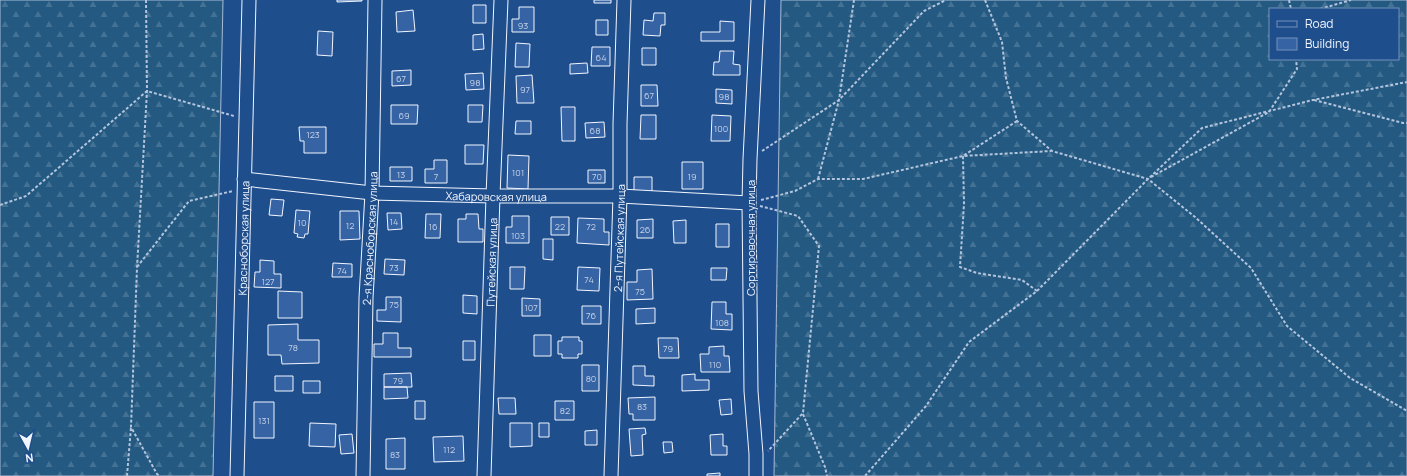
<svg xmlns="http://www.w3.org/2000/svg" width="1407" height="476" font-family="Manrope,sans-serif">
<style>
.forest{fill:url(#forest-firs);stroke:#a8bbd7;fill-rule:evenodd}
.building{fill:#3563a3;stroke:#f2f6ff}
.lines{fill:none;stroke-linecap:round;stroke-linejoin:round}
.minor-casing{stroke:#f2f6ff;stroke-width:15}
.path{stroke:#b3c4dc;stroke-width:2;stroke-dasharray:3 2;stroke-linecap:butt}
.minor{stroke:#1f4e8c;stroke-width:13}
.labels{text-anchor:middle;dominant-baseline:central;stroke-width:3;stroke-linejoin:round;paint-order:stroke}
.number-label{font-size:9px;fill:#c3d1e8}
.street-label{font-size:11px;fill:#f2f6ff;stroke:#1f4e8c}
</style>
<defs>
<pattern id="forest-firs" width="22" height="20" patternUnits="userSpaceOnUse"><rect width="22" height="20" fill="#245a82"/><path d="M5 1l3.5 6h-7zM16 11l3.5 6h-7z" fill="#447295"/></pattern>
</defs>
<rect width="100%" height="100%" fill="#1f4e8c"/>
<path class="forest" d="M0,0H223L213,476H0Z
M781,0H1407V476H774ZM1270,9H1398V59H1270Z"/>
<path class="building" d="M337,0H362V1L337,2Z
M594,0H611V3H594Z
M473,5H486V23H473Z
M519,7H534V32H512V19H519Z
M413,10L415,31L397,32L396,12Z
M654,13H665V25H661L660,36L643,35L644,20L653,21Z
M596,20H608V35H596Z
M720,21L734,22V41H701V32H720Z
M318,31L333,32L332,56L317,55Z
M483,34L484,49L473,50V35Z
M516,43L530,44L529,67H515Z
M592,47H610V66H591Z
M642,48H656V65H642Z
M720,51H734L733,64L740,65V75H713L714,62H719Z
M587,63L588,73L570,74V64Z
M411,70V85L392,86V71Z
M483,73L484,89L466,90L465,74Z
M532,75L534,103H517L516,76Z
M641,85H657L658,106H641Z
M716,89L732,90V104L716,103Z
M391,105H418L417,124H391Z
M468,105H483L482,122H468Z
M561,107H575V141H562Z
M641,115H656V139H640Z
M712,115L731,116L730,141H711Z
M516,121H531V134H515Z
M604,122L605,137L586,138L585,123Z
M299,127H326V153H304V141H300Z
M465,145H484L483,164H465Z
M508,155L529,156L528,189L507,188Z
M434,160H447V183H425V169H434Z
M682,162H703V189H682Z
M390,167H412V181H390Z
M588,170H605V183H588Z
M634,177H652V192H634Z
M271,199L284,200L282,216L269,215Z
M296,210L310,211L308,234H305L304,238L297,237L298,234L294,233Z
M340,211H359L360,239L340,240Z
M387,213H401L402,229L388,230Z
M426,214H441L440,238H425Z
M466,214H478L479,229H483V242H458V219H466Z
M512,216H529V243H506V227H512Z
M551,217H569V235H551Z
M578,218L604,219V232H609V245L577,243Z
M653,219V238H637V220Z
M686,220V243H674L673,221Z
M716,224H729V247H716Z
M543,239H553V260L543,259Z
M385,259L405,260L404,275L384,274Z
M260,260L274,261V274H281V288L254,287L255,272H260Z
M333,263L352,264V277H332Z
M510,267H525L524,289H510Z
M578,267L600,268L599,291L577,290Z
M711,268H727L726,280H711Z
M652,269L653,299L627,300V282H637V270Z
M278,291L302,292V318H278Z
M463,295L477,296V314L463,313Z
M386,297H401V322L377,321V310H386Z
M522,298L540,299V316H522Z
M712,302H726V314H732V330L711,329Z
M582,306H601V324H582Z
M655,308V323L636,324V309Z
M298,324V340H319V363L282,364L281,355H268V325Z
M383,333H398V348H411V357H374V344H383Z
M534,335H551V356H534Z
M562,337H579V341H582V354H578V358H562V354H558V341H562Z
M658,338H678L679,358H659Z
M463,341H475V360H463Z
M724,346V356H729L730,372H701L700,354H709V347Z
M582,365H599V391H582Z
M633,366H645V376H654V386L633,385Z
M411,373L412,387H384V374Z
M695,374V380H709V390L682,391V375Z
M275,376H293V391H275Z
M303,381H320V393H303Z
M384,387H407L408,398L384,399Z
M655,397V420H633V414H629L628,398Z
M498,398H515L516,414H499Z
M731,399L732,414L721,415L719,400Z
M415,401H425V419H415Z
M555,401H574V420H555Z
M254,402H274V438H254Z
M310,423L336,424L335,447L309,446Z
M510,423H532V446L510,447Z
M539,423H549V437H539Z
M645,428L646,434L642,435L643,455L631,456L629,429Z
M597,430V445H585V431Z
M352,434L354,453L341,454L339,435Z
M723,434V446H727V455H711L710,435Z
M463,436L464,461L434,462L433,437Z
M405,438V469H386V439Z
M663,442H672L673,452L664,453Z
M720,473V476H707V474Z"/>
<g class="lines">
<g class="minor-casing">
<g id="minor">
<path id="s1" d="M244,179L372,193L493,196H620L749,203"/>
<path id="s2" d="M237,476L249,0"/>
<path id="s3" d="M363,476L366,298L372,193L375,0"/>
<path id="s4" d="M484,476L493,196L501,0"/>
<path id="s5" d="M611,476L620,196V124L624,0"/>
<path d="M756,476V454L751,391L749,203L750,159L758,0"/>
</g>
</g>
<path class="path" d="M146,0L147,91L137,268L131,427L157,474L160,476
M985,0L1002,42L1006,78L1017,121L1052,151L1148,179L1195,217L1251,268L1287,326L1350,378L1407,411
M1289,0L1291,9
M1320,9L1351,0
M1314,100L1403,123H1407
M762,151L839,100L924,11L946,0
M1151,177L1269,112L1297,69L1296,59
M818,179L839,100L854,0
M761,200L795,191L818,179H863L963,156L1017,121
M0,205L26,196L147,91L234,116
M760,206L798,216L819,246L803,413L768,451
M137,267L189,201L233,191
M1037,291L1022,280L977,273L960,267L964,204L963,156L1051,151
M803,414L825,467L827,476
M127,476L131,427
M865,476L926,406L969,342L1037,291L1148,179L1202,128L1313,100L1407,82"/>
<use href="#minor" class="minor"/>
</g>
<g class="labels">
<g class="number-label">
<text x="523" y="25">93</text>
<text x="601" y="57">64</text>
<text x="401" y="78">67</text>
<text x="475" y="82">98</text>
<text x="525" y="89">97</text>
<text x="649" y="95">67</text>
<text x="724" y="96">98</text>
<text x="404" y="115">69</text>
<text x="721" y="128">100</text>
<text x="595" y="130">68</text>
<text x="313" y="134">123</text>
<text x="518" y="172">101</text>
<text x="401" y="174">13</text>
<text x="436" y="176">7</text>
<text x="597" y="176">70</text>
<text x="692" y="176">19</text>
<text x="394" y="221">14</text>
<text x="302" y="222">10</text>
<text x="350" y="225">12</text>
<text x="433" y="226">16</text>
<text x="560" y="226">22</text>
<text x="591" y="226">72</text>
<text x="645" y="229">26</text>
<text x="518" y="235">103</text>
<text x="394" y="267">73</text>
<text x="342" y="270">74</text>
<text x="589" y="279">74</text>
<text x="268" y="281">127</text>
<text x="640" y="291">75</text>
<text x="394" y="304">75</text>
<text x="531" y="307">107</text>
<text x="591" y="315">76</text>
<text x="722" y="322">108</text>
<text x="293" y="347">78</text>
<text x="668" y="348">79</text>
<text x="715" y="364">110</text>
<text x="591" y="378">80</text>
<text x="398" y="380">79</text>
<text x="642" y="406">83</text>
<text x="565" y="410">82</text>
<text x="264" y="420">131</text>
<text x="449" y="449">112</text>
<text x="395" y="454">83</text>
</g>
<g class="street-label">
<text stroke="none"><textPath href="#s1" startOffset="253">Хабаровская улица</textPath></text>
<text stroke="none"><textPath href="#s2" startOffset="238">Красноборская улица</textPath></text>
<text stroke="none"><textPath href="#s3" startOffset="238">2-я Красноборская улица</textPath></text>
<text stroke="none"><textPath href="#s5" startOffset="238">2-я Путейская улица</textPath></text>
<text transform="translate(750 238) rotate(-90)">Сортировочная улица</text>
<text stroke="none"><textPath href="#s4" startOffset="214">Путейская улица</textPath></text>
</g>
</g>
<rect x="1269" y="8" width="130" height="52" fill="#1f4e8c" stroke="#7391ba"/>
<rect x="1277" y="21" width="20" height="6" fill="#1f4e8c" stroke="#7391ba"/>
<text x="1305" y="28" font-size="12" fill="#f2f6ff">Road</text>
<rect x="1277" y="38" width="20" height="12" fill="#3563a3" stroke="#7391ba"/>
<text x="1305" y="48" font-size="12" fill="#f2f6ff">Building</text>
<g transform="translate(28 448) rotate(172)" stroke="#1f4e8c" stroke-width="3" paint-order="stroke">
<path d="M0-3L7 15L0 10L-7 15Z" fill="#f2f6ff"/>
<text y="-6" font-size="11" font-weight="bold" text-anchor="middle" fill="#f2f6ff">N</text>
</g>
</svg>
